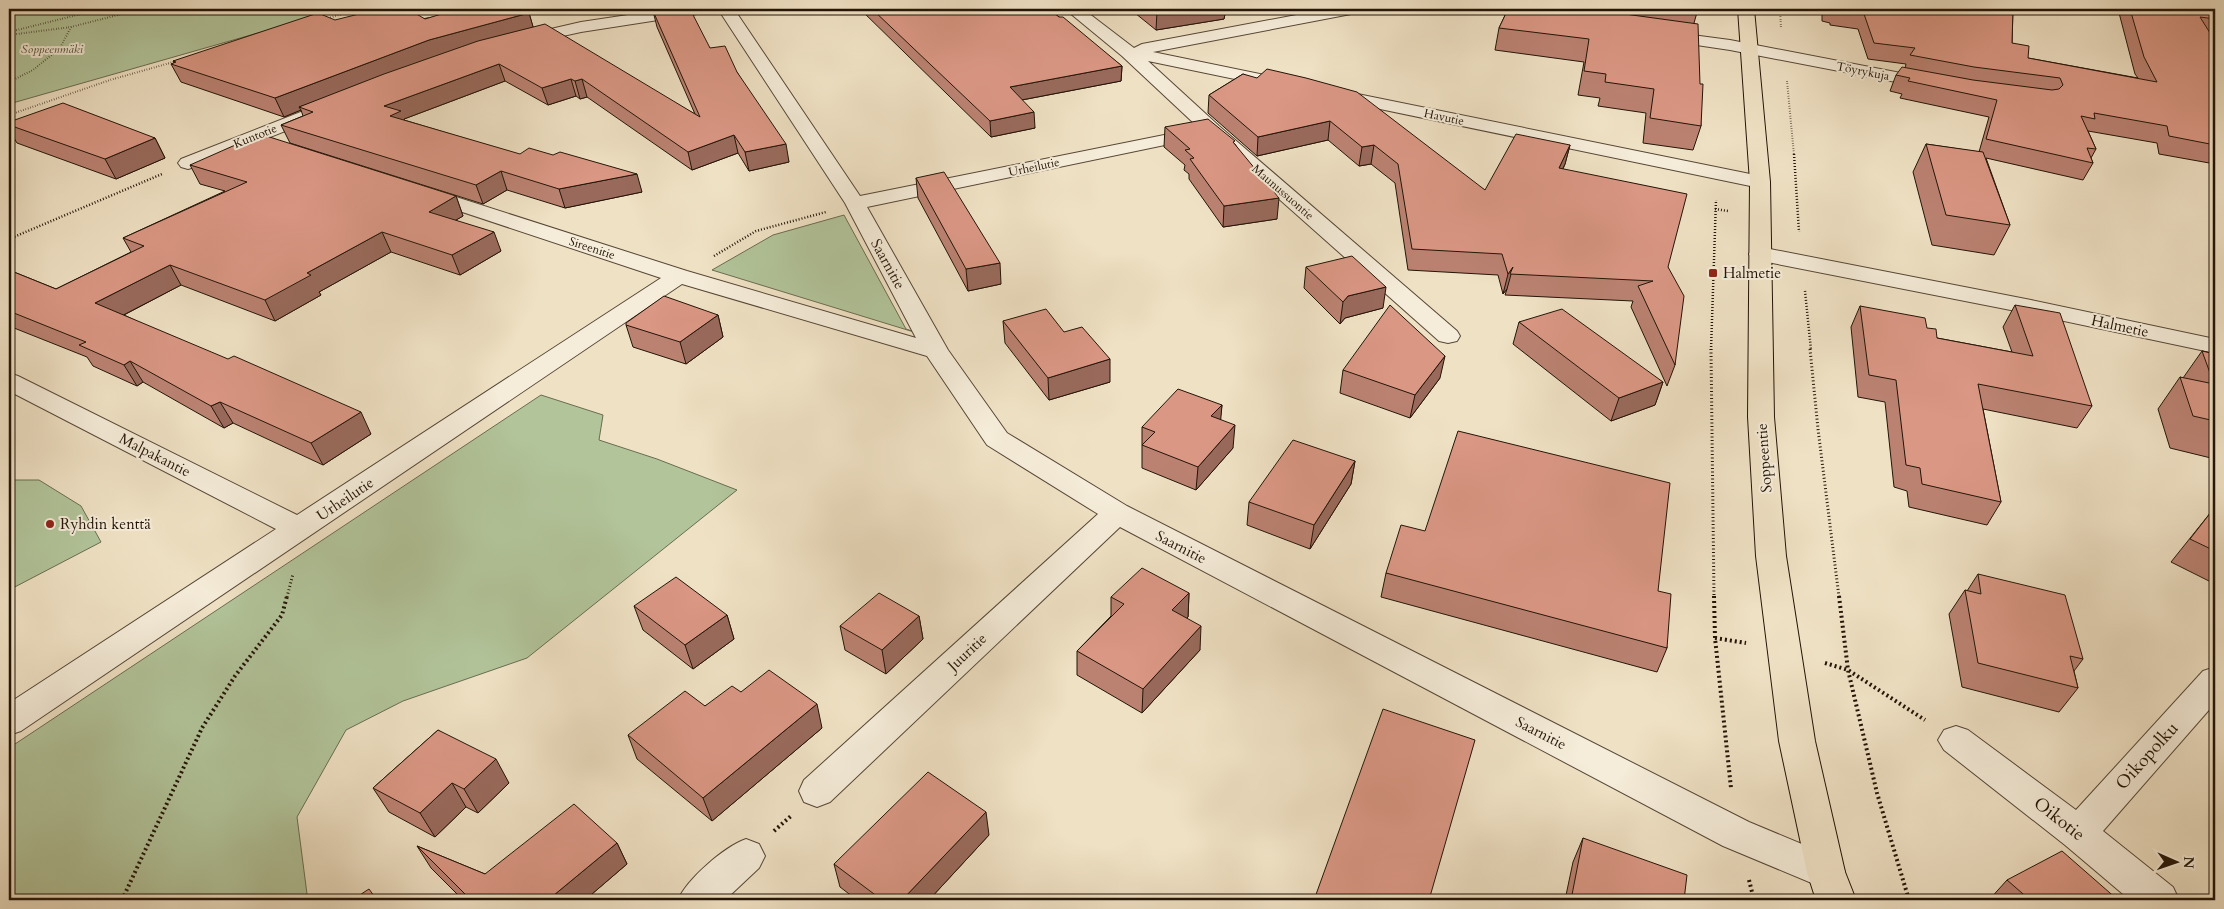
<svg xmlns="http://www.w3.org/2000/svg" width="2224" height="909" font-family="Cardo,serif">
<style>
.green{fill:#b2c49a;stroke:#6a6c50}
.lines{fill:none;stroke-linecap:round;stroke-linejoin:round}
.minor-casing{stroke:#564736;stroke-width:2}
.major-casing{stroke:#231407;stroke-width:2}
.path-far3{stroke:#231407;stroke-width:2;stroke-dasharray:0.5 2;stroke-linecap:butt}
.path-far2{stroke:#231407;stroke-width:2.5;stroke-dasharray:1 2;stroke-linecap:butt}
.path-far1{stroke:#231407;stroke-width:3;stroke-dasharray:1 2.5;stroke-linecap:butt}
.path{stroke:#231407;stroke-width:4;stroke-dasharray:2 3;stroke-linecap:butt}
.minor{fill:#f5ecd9;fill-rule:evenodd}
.major{fill:#efe1c4;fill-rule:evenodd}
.wall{fill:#bb8272;stroke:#231407}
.shaded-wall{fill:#996a5c;stroke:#231407}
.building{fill:#da9784;stroke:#231407}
.poi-dot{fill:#8f2418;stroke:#f5ecd9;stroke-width:2}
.labels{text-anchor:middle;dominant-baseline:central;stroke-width:4;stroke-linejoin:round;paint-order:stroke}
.far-park-label{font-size:12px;font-style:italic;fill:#55523a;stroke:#f5ecd9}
.far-street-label{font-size:12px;fill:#231407;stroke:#f5ecd9}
.street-label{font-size:15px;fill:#231407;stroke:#f5ecd9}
.poi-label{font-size:15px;fill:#231407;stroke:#f5ecd9;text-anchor:start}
.near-street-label{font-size:18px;fill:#231407;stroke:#f5ecd9}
</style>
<rect width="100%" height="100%" fill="#efe1c4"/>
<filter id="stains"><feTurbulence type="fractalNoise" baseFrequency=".004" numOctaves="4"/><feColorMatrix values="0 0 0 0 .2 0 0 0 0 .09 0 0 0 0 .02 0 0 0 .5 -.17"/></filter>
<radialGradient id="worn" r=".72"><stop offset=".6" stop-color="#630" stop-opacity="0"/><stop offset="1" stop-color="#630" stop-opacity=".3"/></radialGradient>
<path class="green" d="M9,9H342L9,104Z
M844,215L906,329L927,336L712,270L773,235Z
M541,395L603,415L599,440L657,459L737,490L527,658L403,701L346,730L297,817L307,894L306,900H9V748Z
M9,480H39L81,506L101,542L9,590Z"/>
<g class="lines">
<g class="minor-casing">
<path id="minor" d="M668,9H705L703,12L697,14L581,32L522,45L516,43L514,40L516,37L581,22Z
M718,9H734L860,196L1199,128L1122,56L1065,9H1083L1134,48L1142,44L1328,9H1359L1357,12L1351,14L1153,52L1284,79L1287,83L1284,87L1278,88L1148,61L1219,126L1457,331L1460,336L1457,341L1448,343L1439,341L1208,136L867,207L948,350L1007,433L1127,506L1749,822L1840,860L1845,872L1840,884L1826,889L1723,846L1120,527L830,802L817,807L804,802L799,791L804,780L1098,514L987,445L927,356L682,284L21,731L9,735V703L276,529L9,391V373L18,376L297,515L661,278L417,197L414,193L417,189L424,187L431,189L687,271L916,338L845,203Z
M1662,31L1730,40L1932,79L1938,80L1941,84L1938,88L1932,89L1730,50L1656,39L1654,36L1656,33Z
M1333,89L1760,176L1767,178L1770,182L1767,186L1760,188L1327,98L1324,94L1327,90Z
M316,106L323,108L325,112L323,116L195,167L188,169L181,167L178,163L181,159Z
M1760,247L2031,300L2215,339V353L2031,314L1752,259L1749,254L1752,249Z
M2215,667V703L2103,831L2173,887L2179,900H2130L2065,845L1944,750L1938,740L1944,730L1956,726L1968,730L2076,810L2203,671Z
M746,839L759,844L765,856L759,868L725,900H678C687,879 724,847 746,839Z"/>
</g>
<g class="major-casing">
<path id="major" d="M1738,9H1754L1770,182L1774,417L1786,556L1815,741L1845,872L1856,900H1816L1807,872L1779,741L1756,556L1748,417L1750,182Z"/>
</g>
<path class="path-far3" d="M1780,9L1781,28
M328,18L361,9
M9,32L101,9
M9,35L71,27L141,9
M1787,81L1794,155
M9,82L33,70L60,48L71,27
M9,115L110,80L177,61"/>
<path class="path-far2" d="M1794,154L1799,232
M1715,209L1728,211
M9,239L162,174
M714,256L756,231L826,212
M1805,291L1811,350
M1711,350L1716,200"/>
<path class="path-far1" d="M1711,349L1714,597
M1810,349L1818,429L1839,597
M287,597L293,574"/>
<path class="path" d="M1714,596L1715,638L1731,788
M1839,596L1848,670L1877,793L1909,900
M1715,638L1746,643
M1825,663L1848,670L1925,720
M774,831L792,815
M1749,880L1754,900
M122,900L202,728L235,676L282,615L287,596"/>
<use href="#minor" class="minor"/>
<use href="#major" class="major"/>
</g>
<path class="wall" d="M860,9H1049L1122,66L1121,81L1022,100L1035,128L991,137Z
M1130,9H1226L1224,19L1156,30Z
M1508,9H1698L1694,23L1701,126L1693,150L1643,143L1646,113L1598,106L1600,98L1578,95L1584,62L1495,50L1499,28Z
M1822,9H2013L2012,43L2028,58L2138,78L2135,74L2118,9H2215V28L2211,35L2215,41V164L2159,154L2157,143L2088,131L2096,149L2091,158L2093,163L2083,180L1986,158L2010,225L1994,255L1932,245L1913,172L1926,144L1979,152L1989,117L1900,98L1902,94L1890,91L1896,75L1905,68L1906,64L1868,59L1858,29L1830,25V23L1822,21Z
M653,11L710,48L737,72L789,162L749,171L738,153L692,170L587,97L580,99L576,96L548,105L505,81L404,119V120L642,192L565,208L507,190L483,204L290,143L281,125L303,116L301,110L284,117L181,82L171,64L174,63L173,61L451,14L529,13L533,27L695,114L657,27Z
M1243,74L1485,190L1570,145L1565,164L1563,169L1668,267L1675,365L1667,386L1631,307L1633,301L1505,295L1507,289L1503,294L1498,275L1408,270L1395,183L1371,164L1359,166L1328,140L1257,156L1208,113L1209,95Z
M9,122L155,138L165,158L116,179L17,143L9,130Z
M1165,127L1235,144L1277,219L1223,227L1189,179V174L1184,170L1185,165L1164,147Z
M190,165L456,196L463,216L456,220L501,251L460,275L391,252L319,292L321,295L275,321L181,285L124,315L371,434L323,465L233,423L224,428L143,382L137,386L93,366L87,357L9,326V270L56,289L131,252L123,238L225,191L200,184Z
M916,178L1001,284L968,291L918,198Z
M1306,267L1383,308L1345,318L1340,324L1304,288Z
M2015,305L2092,406L2077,428L1983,409L2001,502L1987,525L1909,507L1907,491L1894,487L1885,402L1858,397L1851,327L1860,306L1927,328L1937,338L2012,352L2003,327Z
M718,315L723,337L686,364L633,347L626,325Z
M1003,321L1064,332L1110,382L1049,400L1005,343Z
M1519,322L1663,382L1655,405L1611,421L1513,344Z
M2202,351L2215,354V459L2170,448L2158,409L2180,377L2183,378Z
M1343,370L1440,378L1410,418L1340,393Z
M1222,405L1220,420L1233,448L1196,490L1142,468V427Z
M1355,461L1351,484L1310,549L1247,525L1249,502Z
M2215,507V584L2171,562Z
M1386,573L1658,591L1667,648L1657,672L1381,597Z
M1978,574L2083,659L2074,671L2078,688L2059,712L1962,687L1949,614L1965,590L1967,591Z
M1189,593L1188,617L1186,618L1200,650L1142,713L1077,675V651L1111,616V597Z
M634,606L727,615L734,639L693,669L643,630Z
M919,616L923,639L886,674L845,650L840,626Z
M741,692L822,728L712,821L637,759L628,735Z
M438,730L509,783L478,813L466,807L435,837L389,812L373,788Z
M2215,828V839L2209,834Z
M989,835L929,900H857L840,887L834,864Z
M1583,838L1684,900H1565L1573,862Z
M617,843L627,864L585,900H463L431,868L417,846L485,874Z
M2007,880L2118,900H1989Z"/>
<path class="shaded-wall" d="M1178,9H1226L1224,19L1156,30L1157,12Z
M529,13L534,30L299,107L301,110L284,117L275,98L429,40Z
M499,64L505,81L404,119L407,129L397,134L384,106Z
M1122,66L1121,81L1011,102L1010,87Z
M571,79L576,96L548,105L542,88Z
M582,79L587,97L580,99L575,81Z
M1034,112L1035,128L991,137L990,121Z
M1330,121L1328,140L1257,156L1258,137Z
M734,135L738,153L692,170L688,152Z
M155,138L165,158L116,179L105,159Z
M786,144L789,162L749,171L745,152Z
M1374,145L1371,164L1359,166L1362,147Z
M1570,145L1565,164L1554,187L1559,168Z
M501,171L507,190L483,204L476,185Z
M637,174L642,192L565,208L559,189Z
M456,196L463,216L437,231L429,212Z
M1279,198L1277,219L1223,227L1224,206Z
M382,232L391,252L319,292L321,295L275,321L265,300L307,273Z
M494,232L501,251L460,275L452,255Z
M1000,263L1001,284L968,291L966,269Z
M170,265L181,285L108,323L95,303Z
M1513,267L1507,289L1503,294L1508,274Z
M1386,287L1383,308L1345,318L1340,324L1343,302L1348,296Z
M718,315L723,337L686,364L680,342Z
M1445,356L1440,378L1410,418L1415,395Z
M1110,359V382L1049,400L1048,378Z
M130,361L143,382L137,386L124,365Z
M1663,382L1655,405L1611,421L1619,398Z
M220,402L233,423L224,428L211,406Z
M1222,405L1220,428L1211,416Z
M361,412L371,434L323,465L311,443Z
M1235,425L1233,448L1196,490L1198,467Z
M1355,461L1351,484L1310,549L1314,525Z
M1189,593L1188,617L1171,634L1172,610Z
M727,615L734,639L693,669L685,645Z
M919,616L923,639L886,674L882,650Z
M1201,626L1200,650L1142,713L1143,689Z
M817,704L822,728L712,821L703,798Z
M496,759L509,783L478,813L464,789Z
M452,783L466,807L435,837L420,813Z
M986,812L989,835L929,900H902Z
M617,843L627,864L585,900H548Z"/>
<path class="building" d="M379,9H408L425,19L448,12L451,14L471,9H521L529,13L429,40L275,98L171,64L176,62L173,61L318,13L335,20Z
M670,9H690L710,48L725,46L737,72L786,144L745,152L734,135L688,152L582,79L575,81L571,79L542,88L499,64L384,106L401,111L390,116L520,154L529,148L553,155L560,152L637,174L559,189L501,171L476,185L281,125L313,112L299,107L384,74L478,41L545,24L700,117L653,11Z
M872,9H1049L1059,17H1063L1122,66L1010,87L1034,112L990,121Z
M1152,9H1178L1157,12Z
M1508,9H1588L1698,24L1700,84H1703L1701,126L1650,118L1654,89L1605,82L1606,74L1584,71L1589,39L1499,28Z
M1683,9H1698V11Z
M1836,9H2013L2012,43L2029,46L2028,58L2157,82L2144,57L2130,9H2215V19L2200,17L2215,41V145L2169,136L2167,126L2094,113L2095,119L2081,116L2096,149L2087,148L2093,163L1986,139L1997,100L1908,81L1910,78L1896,75L1902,67L1973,80L2052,90L2059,89L2063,85L2060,78L1974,67L1910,55L1915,48L1874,43L1864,14L1836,10Z
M1267,69L1306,78L1357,92L1485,190L1516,134L1570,145L1559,168L1687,194L1668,267L1684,296L1675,365L1638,286L1653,281L1510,274L1513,267L1508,274L1502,254L1412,249L1398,164L1374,145L1362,147L1330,121L1258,137L1209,95L1243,74L1257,78Z
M63,103L155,138L105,159L9,125V122Z
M1208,119L1235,141L1233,142L1279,198L1224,206L1190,159L1194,158L1185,150L1190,149L1165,127Z
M260,134L456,196L429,212L494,232L452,255L382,232L307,273L311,275L265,300L170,265L95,303L228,359L234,356L361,412L311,443L220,402L211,406L130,361L124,365L79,345L86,342L9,311V270L56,289L144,246L123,238L247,182L190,165Z
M1926,144L1983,152L2010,225L1946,215Z
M944,172L1000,263L966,269L916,178Z
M1352,256L1386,287L1348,296L1343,302L1306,267Z
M664,296L718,315L680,342L626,325V323Z
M1390,305L1445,356L1415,395L1343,370Z
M2015,305L2060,313L2092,406L1978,384L2001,502L1922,484L1920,468L1906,465L1896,380L1869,375L1860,306L1925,318L1927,328L1936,329L1937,338L2033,356Z
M1046,309L1064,332L1082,327L1110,359L1048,378L1003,321Z
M1562,309L1663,382L1619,398L1519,322Z
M2202,351L2215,354V421L2193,416L2180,377L2214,384Z
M1178,389L1222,405L1211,416L1235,425L1198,467L1142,445L1155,432L1142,427Z
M1458,431L1670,483L1658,591L1671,594L1667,648L1386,573L1401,525L1425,531Z
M1293,440L1355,461L1314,525L1249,502Z
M2215,507V551L2190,539Z
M1142,568L1189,593L1172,610L1201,626L1143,689L1077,651L1124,604L1111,597Z
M1978,574L2065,595L2083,659L2070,656L2078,688L1978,663L1965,590L1981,594Z
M676,577L727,615L685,645L634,606Z
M879,593L919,616L882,650L840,626Z
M769,670L817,704L703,798L628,735L685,691L705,706L732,686L741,692Z
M1383,709L1475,740L1429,900H1314Z
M438,730L496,759L464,789L452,783L420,813L373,788Z
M928,772L986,812L902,900H882L834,864Z
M574,804L617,843L548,900H471L417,846L485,874Z
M1583,838L1687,875L1684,900H1571Z
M2062,851L2118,900H2030L2007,880Z
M369,889L377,900H352Z
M2136,895L2141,900H2127Z"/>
<g class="poi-dot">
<rect x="1708" y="268" width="10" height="10" rx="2.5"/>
<circle cx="50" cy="524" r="5"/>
</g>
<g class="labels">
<g class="far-park-label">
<text x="52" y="49">Soppeenmäki</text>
</g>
<g class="far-street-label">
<text transform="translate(1863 71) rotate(11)">Töyrykuja</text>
<text transform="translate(1444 117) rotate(12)">Havutie</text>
<text transform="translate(255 136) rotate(-22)">Kuntotie</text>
<text transform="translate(1034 167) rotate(-12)">Urheilutie</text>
<text transform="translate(1283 192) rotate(41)">Maunussuontie</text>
<text transform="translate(592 248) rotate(18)">Sireenitie</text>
</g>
<g class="street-label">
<text transform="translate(888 264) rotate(61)">Saarnitie</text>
<text transform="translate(2120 326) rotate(12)">Halmetie</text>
<text transform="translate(155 455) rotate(27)">Malpakantie</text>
<text transform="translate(1764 458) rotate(-94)">Soppeentie</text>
<text transform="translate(345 499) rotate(-34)">Urheilutie</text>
<text transform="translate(1181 547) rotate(27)">Saarnitie</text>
<text transform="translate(967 652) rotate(-43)">Juuritie</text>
<text transform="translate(1541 733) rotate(27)">Saarnitie</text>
</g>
<g class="poi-label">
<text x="1723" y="273">Halmetie</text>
<text x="60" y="524">Ryhdin kenttä</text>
</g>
<g class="near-street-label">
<text transform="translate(2147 756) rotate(-48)">Oikopolku</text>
<text transform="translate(2059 819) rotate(38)">Oikotie</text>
</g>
</g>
<rect width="2224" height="909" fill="none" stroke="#efe1c4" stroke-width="30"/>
<rect x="10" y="10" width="2204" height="889" fill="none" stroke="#231407" stroke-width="2.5"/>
<rect x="15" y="15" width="2194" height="879" fill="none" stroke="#231407"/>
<g transform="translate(2176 862) rotate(92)" stroke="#f5ecd9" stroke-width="4" paint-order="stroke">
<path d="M0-4L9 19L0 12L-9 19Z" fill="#231407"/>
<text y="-8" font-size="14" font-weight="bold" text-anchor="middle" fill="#231407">N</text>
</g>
<rect width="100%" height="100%" filter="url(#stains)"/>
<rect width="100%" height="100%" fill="url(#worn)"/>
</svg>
